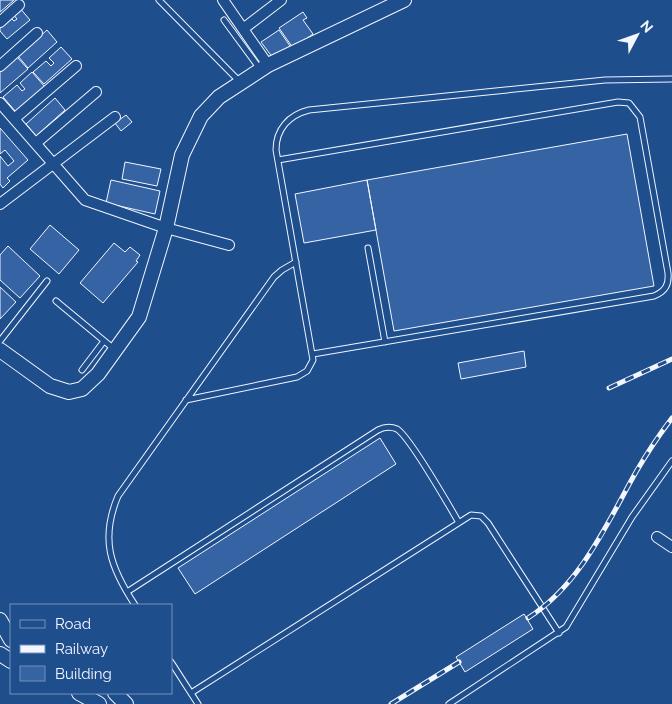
<svg xmlns="http://www.w3.org/2000/svg" width="672" height="704" font-family="Raleway,sans-serif">
<style>
.building{fill:#3563a3;stroke:#f2f6ff}
.lines{fill:none;stroke-linecap:round;stroke-linejoin:round}
.lane-casing{stroke:#f2f6ff;stroke-width:7}
.street-casing{stroke:#f2f6ff;stroke-width:12}
.secondary-casing{stroke:#f2f6ff;stroke-width:16}
.lane{stroke:#1f4e8c;stroke-width:5}
.street{stroke:#1f4e8c;stroke-width:10}
.secondary{stroke:#1f4e8c;stroke-width:14}
.rail-casing{stroke:#f2f6ff;stroke-width:5}
.rail{stroke:#1f4e8c;stroke-width:3;stroke-dasharray:9;stroke-linecap:butt}
</style>
<rect width="100%" height="100%" fill="#1f4e8c"/>
<path class="building" d="M0,0H14L0,12Z
M19,7L30,20L7,39L0,31V23L9,16L14,21L17,19L12,13Z
M303,12L307,18L303,20L313,34L293,48L279,28Z
M47,30L57,42L28,68L18,56Z
M279,30L290,46L273,58L261,42Z
M61,47L72,59L44,84L33,72L46,61L51,66L54,63L49,58Z
M17,57L28,69L0,93V72Z
M32,72L45,87L16,112L3,97L17,85L22,91L25,89L20,83Z
M55,98L65,110L36,136L26,124Z
M126,115L132,122L121,131L115,123Z
M0,128L28,160L7,178L10,181L3,188L0,184V156L8,166L14,161L5,150L0,154Z
M627,134L654,286L394,331L367,180Z
M125,162L161,169L157,186L122,179Z
M111,180L160,191L155,214L106,203Z
M367,180L376,230L304,243L295,194Z
M50,225L79,250L59,274L30,249Z
M114,243L125,252L130,247L140,255L136,261L138,262L103,303L80,283Z
M8,246L40,276L20,298L0,280V255Z
M0,287L16,302L0,319Z
M524,351L526,367L461,379L458,363Z
M380,438L396,464L195,594L178,568Z
M524,614L533,629L465,672L456,657Z"/>
<g class="lines">
<g class="lane-casing">
<path id="lane" d="M159,0L240,82
M224,20L260,69
M278,160L618,102L629,103L640,117L668,273C669,284 666,291 654,296L313,354
M368,248L385,342
M56,301L114,349
M0,341L47,281
M82,370L104,341
M186,400L297,377L307,371L313,360L276,150C276,129 289,115 309,110L605,80L672,79
M127,592L378,430C384,427 390,426 397,429C410,437 448,504 458,521
M135,605C110,567 100,539 118,496L274,277L282,270L296,262
M171,662L198,704
M191,693L471,515L481,516L488,523L559,633
M449,704L566,627L632,517L672,461"/>
</g>
<g class="street-casing">
<path id="street" d="M223,0L268,65
M0,22L19,5
M243,29L281,0
M0,66L37,33
M0,103L85,200L166,228L229,245
M14,119L76,66
M36,143L96,92
M0,204L115,117
M657,537L672,547"/>
</g>
<g class="secondary-casing">
<path id="secondary" d="M0,350L50,386L69,392L82,389L98,374L139,317L166,228L182,155L201,116L219,97L268,65L404,0
M0,620L11,640
M0,654L11,661
M79,693L99,704
M115,693L126,704"/>
</g>
<use href="#lane" class="lane"/>
<use href="#street" class="street"/>
<use href="#secondary" class="secondary"/>
<g class="rail-casing">
<path id="rail" d="M609,388L672,359
M528,618C581,584 606,525 636,472C647,453 659,435 672,418
M391,704L459,662"/>
</g>
<use href="#rail" class="rail"/>
</g>
<rect x="10" y="604" width="162" height="90" fill="#1f4e8c" stroke="#7391ba"/>
<rect x="20" y="620" width="25" height="8" fill="#1f4e8c" stroke="#7391ba"/>
<text x="55" y="629" font-size="15" fill="#f2f6ff">Road</text>
<rect x="20" y="645" width="25" height="8" fill="#f2f6ff" stroke="#7391ba"/>
<text x="55" y="654" font-size="15" fill="#f2f6ff">Railway</text>
<rect x="20" y="666" width="25" height="15" fill="#3563a3" stroke="#7391ba"/>
<text x="55" y="679" font-size="15" fill="#f2f6ff">Building</text>
<g transform="translate(637 35) rotate(49)" stroke="#1f4e8c" stroke-width="4" paint-order="stroke">
<path d="M0-4L9 19L0 12L-9 19Z" fill="#f2f6ff"/>
<text y="-8" font-size="14" font-weight="bold" text-anchor="middle" fill="#f2f6ff">N</text>
</g>
</svg>
